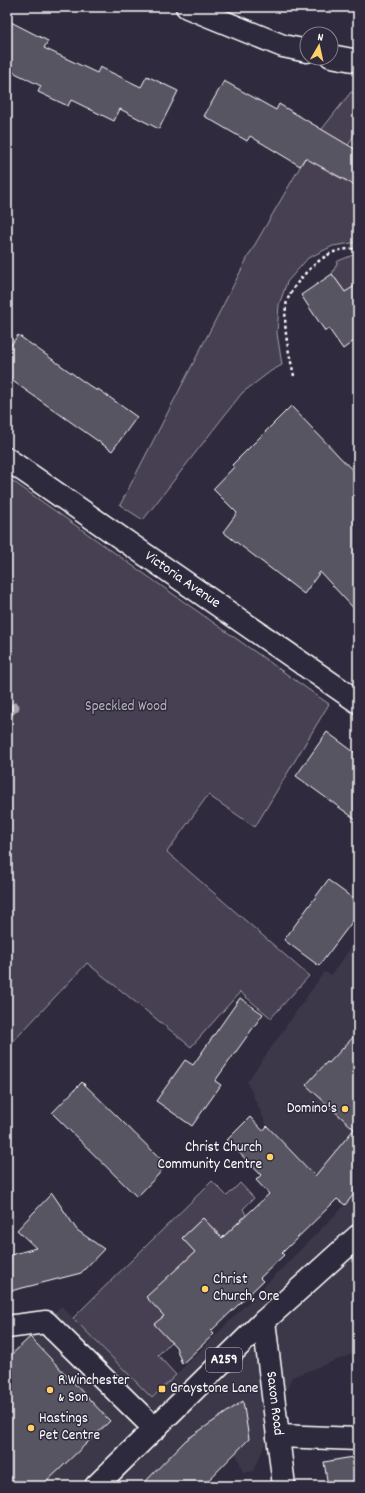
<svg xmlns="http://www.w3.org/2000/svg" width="365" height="1493" font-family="Dekko,sans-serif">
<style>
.built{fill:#3c3749}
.green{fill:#464152;stroke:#a2a0a8}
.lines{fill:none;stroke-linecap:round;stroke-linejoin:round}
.stream{stroke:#a7a6ad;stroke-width:9}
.building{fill:#595564;stroke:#fff}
.minor-casing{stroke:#fff;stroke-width:25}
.major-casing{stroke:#fff;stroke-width:25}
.highway-casing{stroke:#fff;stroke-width:25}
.path{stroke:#fff;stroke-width:2.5;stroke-dasharray:3 3;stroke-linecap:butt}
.minor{stroke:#2f2a3d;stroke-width:22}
.major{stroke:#2f2a3d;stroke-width:22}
.highway{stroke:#2f2a3d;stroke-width:22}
.poi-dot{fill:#ffd166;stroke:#2f2a3d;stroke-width:1.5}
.labels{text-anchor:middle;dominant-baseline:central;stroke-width:3;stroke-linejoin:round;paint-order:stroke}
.shield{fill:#2f2a3d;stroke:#c1bfc5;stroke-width:1}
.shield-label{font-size:14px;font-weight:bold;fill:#fff}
.street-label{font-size:15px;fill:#fff;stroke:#2f2a3d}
.park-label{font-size:15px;fill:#b5b3ba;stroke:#2f2a3d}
.poi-label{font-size:15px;fill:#fff;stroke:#2f2a3d;text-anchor:start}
</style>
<rect width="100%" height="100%" fill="#2f2a3d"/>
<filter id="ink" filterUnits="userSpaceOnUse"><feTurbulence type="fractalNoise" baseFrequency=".025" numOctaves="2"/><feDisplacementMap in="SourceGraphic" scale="8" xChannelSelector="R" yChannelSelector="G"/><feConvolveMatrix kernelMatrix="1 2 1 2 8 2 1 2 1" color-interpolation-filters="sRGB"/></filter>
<g filter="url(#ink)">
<path class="built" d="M358,938V1352L292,1377L254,1471L243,1473L237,1455L230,1458L221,1454L202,1429L173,1454L141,1486H7V1356L46,1322L61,1306L153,1398L345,1205L267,1126L247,1082L324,972L331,975Z"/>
<path class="green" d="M351,92L358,94V127L333,174L358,187V242L333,246L308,258L287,282L279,305L277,333L282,365L271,371L242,393L143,520L120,505L250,253L322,129Z
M358,253V298L345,292L332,274L338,261Z
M7,477L329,704L255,827L208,795L167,852L309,976L271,1018L240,992L191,1047L87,963L7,1048Z
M212,1181L227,1196L240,1183L254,1198L243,1209L246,1215L222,1238L203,1218L182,1238L195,1252L147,1297L164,1316L155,1324L171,1342L158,1355L176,1375L152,1398L73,1318Z"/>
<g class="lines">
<path class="stream" d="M7,714L15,707"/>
</g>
<path class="building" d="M7,20L48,41L44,48L97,73L100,67L141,87L147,76L178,91L159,129L120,109L114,121L71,100L68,106L38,92L41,86L7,69Z
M224,81L276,110L279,104L358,151V187L305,158L300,166L250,136L247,141L204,116Z
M332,274L345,292L358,284V338L343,349L329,329L325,331L301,295Z
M18,335L97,391L98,389L137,417L112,451L7,377V351Z
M291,406L358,476V613L320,572L304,594L223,532L237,513L213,489L234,467L232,465Z
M327,732L358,755V821L296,776Z
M328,880L358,902V914L319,966L284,940Z
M240,998L263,1014L215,1081L221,1085L192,1126L156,1101L185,1060L193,1065Z
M358,1032V1189L345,1205L337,1199L282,1253L284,1255L260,1278L263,1281L211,1331L214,1334L182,1364L176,1347L154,1324L164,1316L146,1297L195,1252L182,1238L203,1218L222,1238L269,1194L256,1180L261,1175L227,1140L250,1117L263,1131L267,1126L315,1176L354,1129L306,1085L327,1062L329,1063Z
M82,1082L166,1164L158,1175L137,1197L52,1113Z
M52,1193L77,1230L104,1249L81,1273L7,1292V1256L36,1248L17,1230Z
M30,1337L110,1421L42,1486H7V1359Z
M243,1401L249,1439L203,1486H141L186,1440Z
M358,1456V1486H328L324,1462Z"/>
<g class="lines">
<g class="minor-casing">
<g id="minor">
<path id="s1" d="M7,459L358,702"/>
<path id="s2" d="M264,1321L284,1486"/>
<path d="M7,1327L46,1322L155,1429"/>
<path d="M278,1436L358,1439"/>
</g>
</g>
<g class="major-casing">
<path id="major" d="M187,7L283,46L307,51
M331,56L358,61"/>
</g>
<g class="highway-casing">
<path id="highway" d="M96,1486L264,1321L358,1236"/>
</g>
<path class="path" d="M294,376C289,353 283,330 286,306C288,288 317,258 334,252C341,249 350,249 358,248"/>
<use href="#minor" class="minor"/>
<use href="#major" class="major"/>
<use href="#highway" class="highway"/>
</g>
</g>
<g class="poi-dot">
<circle cx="345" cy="1109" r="4"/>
<circle cx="270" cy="1157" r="4"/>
<circle cx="205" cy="1289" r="4"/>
<rect x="158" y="1385" width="8" height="8" rx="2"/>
<circle cx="50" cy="1390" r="4"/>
<circle cx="31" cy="1428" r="4"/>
</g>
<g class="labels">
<rect class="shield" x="206" y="1348" width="36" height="24" rx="3"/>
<g class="shield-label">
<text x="224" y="1360">A259</text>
</g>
<g class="street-label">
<text stroke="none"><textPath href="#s1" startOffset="213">Victoria Avenue</textPath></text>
<text stroke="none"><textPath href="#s2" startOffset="83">Saxon Road</textPath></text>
</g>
<g class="park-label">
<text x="126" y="707">Speckled Wood</text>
</g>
<g class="poi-label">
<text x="337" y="1109" text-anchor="end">Domino's</text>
<text x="262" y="1148" text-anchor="end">Christ Church<tspan x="262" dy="17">Community Centre</tspan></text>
<text x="213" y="1280">Christ<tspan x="213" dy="17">Church, Ore</tspan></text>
<text x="58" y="1381">R.Winchester<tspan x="58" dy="17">&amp; Son</tspan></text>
<text x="170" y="1389">Graystone Lane</text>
<text x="39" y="1419">Hastings<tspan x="39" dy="17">Pet Centre</tspan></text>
</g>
</g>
<rect width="365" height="1493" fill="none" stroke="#2f2a3d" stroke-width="24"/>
<rect x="12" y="12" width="341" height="1469" fill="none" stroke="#fff" stroke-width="1.5" filter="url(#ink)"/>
<g transform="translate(319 46) rotate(9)"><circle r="19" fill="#2f2a3d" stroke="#827f8b"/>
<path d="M0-3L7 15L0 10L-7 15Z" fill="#ffd166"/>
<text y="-6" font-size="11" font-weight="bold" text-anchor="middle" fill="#ffffff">N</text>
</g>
</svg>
